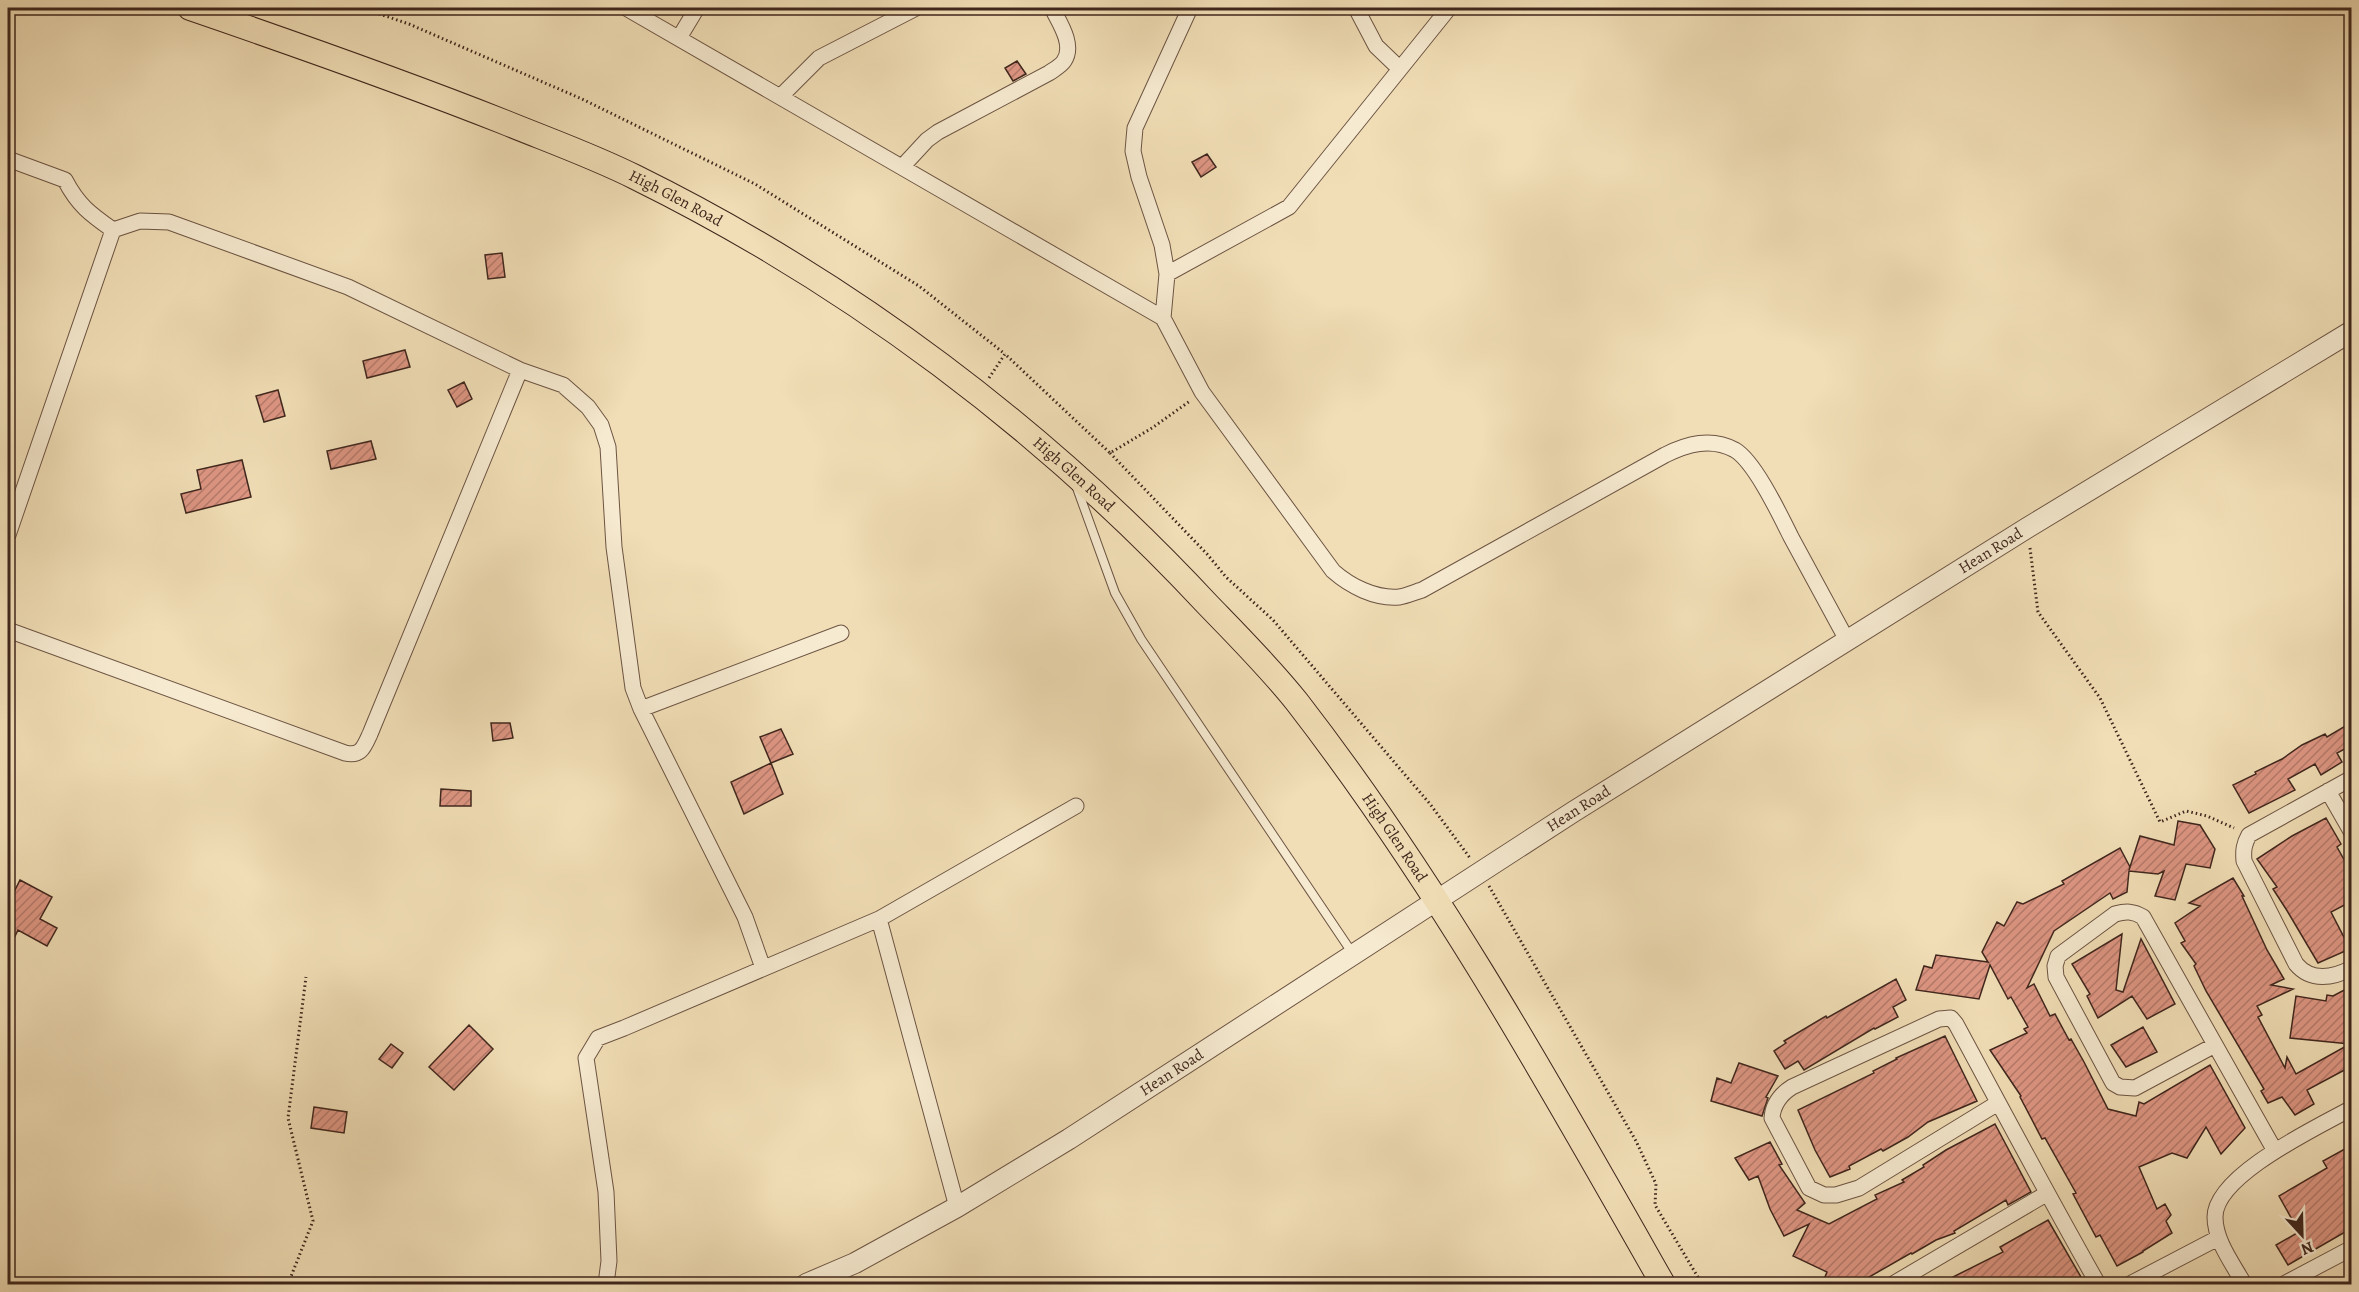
<svg xmlns="http://www.w3.org/2000/svg" width="2359" height="1292" font-family="Alegreya,serif">
<style>
.building{fill:url(#building-hatch);stroke:#3f261d;stroke-width:1.5}
.lines{fill:none;stroke-linecap:round;stroke-linejoin:round}
.service-casing{stroke:#6c5443;stroke-width:10}
.minor-casing{stroke:#6c5443;stroke-width:17}
.tertiary-casing{stroke:#6c5443;stroke-width:22}
.primary-casing{stroke:#3f261d;stroke-width:26}
.path{stroke:#3f261d;stroke-width:3;stroke-dasharray:1.5 3;stroke-linecap:butt}
.service{stroke:#f6ead0;stroke-width:8}
.minor{stroke:#f6ead0;stroke-width:15}
.tertiary{stroke:#f6ead0;stroke-width:20}
.primary{stroke:#f1deb6;stroke-width:24}
.labels{text-anchor:middle;dominant-baseline:central;stroke-width:4.5;stroke-linejoin:round;paint-order:stroke}
.street-label{font-size:16px;fill:#3f261d;stroke:#f6ead0}
</style>
<defs>
<pattern id="building-hatch" width="6" height="6" patternUnits="userSpaceOnUse" patternTransform="scale(1.5)"><rect width="6" height="6" fill="#de9683"/><path d="M-1 1l2-2M0 6l6-6M5 7l2-2" fill="none" stroke="#b57a6b"/></pattern>
</defs>
<rect width="100%" height="100%" fill="#f1deb6"/>
<filter id="stains"><feTurbulence type="fractalNoise" baseFrequency=".00333" numOctaves="4"/><feColorMatrix values="0 0 0 0 .2 0 0 0 0 .09 0 0 0 0 .02 0 0 0 .5 -.17"/></filter>
<radialGradient id="worn" r=".72"><stop offset=".6" stop-color="#630" stop-opacity="0"/><stop offset="1" stop-color="#630" stop-opacity=".3"/></radialGradient>
<path class="building" d="M1017,61L1026,74L1013,81L1005,68Z
M1207,154L1216,167L1201,177L1192,162Z
M502,253L505,277L488,279L485,255Z
M405,350L410,367L367,378L363,361Z
M464,382L472,399L457,407L448,390Z
M278,390L285,416L264,422L256,396Z
M371,441L376,459L331,469L327,451Z
M242,460L251,497L186,513L181,494L201,489L197,470Z
M2352,722V745L2337,753L2342,762L2321,775L2315,764L2288,779L2295,790L2249,813L2233,785L2256,774L2255,772L2282,759L2302,745L2325,734L2327,737Z
M491,723H510L513,738L493,741Z
M781,729L793,754L771,763L760,737Z
M771,763L783,794L744,814L731,782Z
M441,789L471,791V806H440Z
M2326,818L2341,844L2337,847L2352,874V901L2331,912L2350,949L2318,963L2286,909L2273,889L2277,887L2257,859L2292,836Z
M2178,821L2200,825L2215,849L2210,868L2186,864L2175,900L2155,896L2164,871L2158,874L2129,871L2127,892L2113,899L2110,893L2054,931L2027,988L2034,984L2050,1016L2055,1014L2069,1040L2071,1039L2084,1062L2108,1109L2136,1116L2139,1102L2144,1104L2210,1065L2245,1128L2221,1154L2206,1127L2187,1158L2172,1153L2139,1167L2157,1209L2165,1204L2171,1215L2166,1221L2172,1233L2143,1251V1252L2117,1266L2100,1235L2096,1237L2073,1194L2076,1193L2045,1138L2042,1139L2020,1097L2021,1096L1990,1050L2027,1033L2024,1029L2028,1027L2011,997L2008,999L1990,965L1979,999L1916,990L1924,966L1932,968L1936,955L1988,962L1982,952L1997,922L2004,926L2017,902L2023,904L2064,884L2062,881L2120,848L2130,867L2129,870L2140,836L2174,845Z
M2233,878L2244,896H2242L2267,950L2284,979L2271,985L2293,989L2257,1006L2262,1015L2258,1017L2285,1068L2287,1057L2296,1074L2350,1044L2290,1038L2296,996L2326,1001L2327,995L2333,996L2352,986V1066L2307,1090L2314,1104L2295,1115L2282,1097L2268,1103L2261,1091L2264,1089L2206,991L2194,966L2196,964L2181,943L2185,941L2175,923L2200,906L2189,903Z
M20,880L52,897L40,919L57,928L47,946L18,930L8,951V904Z
M2122,934L2116,990L2123,992L2141,939L2175,1004L2147,1019L2132,996L2098,1018L2087,996L2090,994L2072,964Z
M1896,979L1906,1000L1893,1007L1898,1017L1875,1029L1874,1028L1804,1070L1798,1061L1785,1069L1774,1051L1786,1043L1784,1041L1826,1016L1827,1018Z
M469,1025L493,1049L454,1090L429,1067Z
M2143,1027L2157,1052L2126,1067L2111,1045Z
M1945,1036L1977,1101L1928,1122L1908,1137L1883,1151L1881,1149L1849,1166L1850,1169L1830,1177L1815,1150L1798,1110L1874,1073L1873,1071L1897,1059L1896,1058Z
M391,1044L403,1053L392,1068L379,1059Z
M1739,1063L1778,1076L1766,1097L1768,1098L1762,1116L1711,1101L1717,1078L1731,1083Z
M314,1107L347,1112L344,1133L311,1128Z
M1995,1124L2031,1192L2008,1205L2006,1200L1954,1231L1955,1233L1936,1240L1912,1254L1911,1253L1857,1284H1822L1827,1272L1793,1256L1809,1224L1784,1236L1770,1209L1758,1176L1749,1180L1735,1158L1770,1142L1782,1164L1779,1165L1805,1203L1797,1210L1829,1224L1877,1199L1875,1195L1904,1182L1902,1180L1924,1167L1923,1165L1946,1150Z
M2352,1145V1228L2288,1265L2276,1245L2299,1232L2279,1196L2327,1168L2323,1161Z
M2048,1220L2085,1284H1939L2003,1252L2000,1247Z"/>
<g class="lines">
<g class="service-casing">
<path id="service" d="M1077,488L1115,593L1141,639L1353,954"/>
</g>
<g class="minor-casing">
<path id="minor" d="M626,8L1163,318L1202,392L1333,571C1350,586 1375,599 1399,597C1406,596 1415,592 1422,590L1665,455C1687,444 1711,437 1735,450C1755,462 1780,515 1791,537C1810,572 1829,607 1848,642
M1356,8L1376,46L1400,69
M679,38L697,8
M781,96L819,58L916,8
M8,159L65,180C78,205 90,214 113,230L140,221L169,222L348,287L520,370L563,385L588,407L601,425L608,447L614,547L633,688L641,709L745,917L763,968
M902,167L927,140L938,132L1049,73C1053,70 1061,66 1064,61C1075,45 1059,22 1052,8
M1167,274L1289,207L1449,8
M1163,318L1167,274L1162,245L1139,177L1133,151L1135,128L1190,8
M8,535L113,230
M8,630L345,753C361,757 364,747 370,734L520,370
M641,709L841,633
M2352,778L2249,835C2244,844 2243,850 2244,861L2296,964C2311,982 2333,978 2352,968
M2328,791L2352,833
M879,919L957,1207
M2215,1045L2135,1088L2120,1087L2113,1083L2056,977L2055,966L2058,956L2115,914C2126,911 2133,911 2143,917L2275,1151
M1998,1103L1859,1188L1836,1195H1824L1809,1188L1772,1118C1773,1104 1781,1094 1792,1087L1939,1019L1951,1018L1956,1024C2003,1111 2049,1198 2098,1284
M606,1284L609,1261L606,1192L586,1058L598,1038L624,1028L879,919L1076,806
M1893,1284L2046,1194
M2130,1284L2218,1238
M2244,1284C2233,1264 2215,1241 2215,1217C2215,1175 2318,1127 2352,1108
M2284,1284L2352,1248"/>
</g>
<g class="tertiary-casing">
<g id="tertiary">
<path id="s1" d="M806,1284L855,1263L957,1207L1069,1139L1573,812L2027,528L2352,331"/>
</g>
</g>
<g class="primary-casing">
<g id="primary">
<path id="s2" d="M190,8C295,44 400,81 504,122C548,140 593,156 635,177C850,283 1045,430 1208,605C1238,636 1270,668 1297,702C1438,884 1550,1085 1663,1284"/>
</g>
</g>
<path class="path" d="M362,8L409,24L582,99L755,184L919,286L1005,354
M989,378L1005,354L1110,453L1152,428L1190,401
M1110,453L1207,554L1226,577L1273,620L1430,804L1470,858
M2030,548L2038,612L2100,698L2160,822L2186,811L2207,816L2234,828
M1489,886L1636,1141L1656,1184L1655,1205L1702,1284
M288,1284L313,1221L288,1118L306,977"/>
<use href="#service" class="service"/>
<use href="#minor" class="minor"/>
<use href="#tertiary" class="tertiary"/>
<use href="#primary" class="primary"/>
</g>
<g class="labels">
<g class="street-label">
<text stroke="none"><textPath href="#s2" startOffset="522">High Glen Road</textPath></text>
<text stroke="none"><textPath href="#s2" startOffset="1008">High Glen Road</textPath></text>
<text stroke="none"><textPath href="#s1" startOffset="1394">Hean Road</textPath></text>
<text stroke="none"><textPath href="#s1" startOffset="908">Hean Road</textPath></text>
<text stroke="none"><textPath href="#s2" startOffset="1494">High Glen Road</textPath></text>
<text stroke="none"><textPath href="#s1" startOffset="423">Hean Road</textPath></text>
</g>
</g>
<rect width="2359" height="1292" fill="none" stroke="#f1deb6" stroke-width="30"/>
<rect x="9" y="9" width="2341" height="1274" fill="none" stroke="#3f261d" stroke-width="3"/>
<rect x="15" y="15" width="2329" height="1262" fill="none" stroke="#3f261d" stroke-width="1.5"/>
<g transform="translate(2302 1235) rotate(158)" stroke="#f6ead0" stroke-width="4.5" paint-order="stroke">
<path d="M0-4.5L10 22L0 15L-10 22Z" fill="#3f261d"/>
<text y="-9" font-size="16" font-weight="bold" text-anchor="middle" fill="#3f261d">N</text>
</g>
<rect width="100%" height="100%" filter="url(#stains)"/>
<rect width="100%" height="100%" fill="url(#worn)"/>
</svg>
